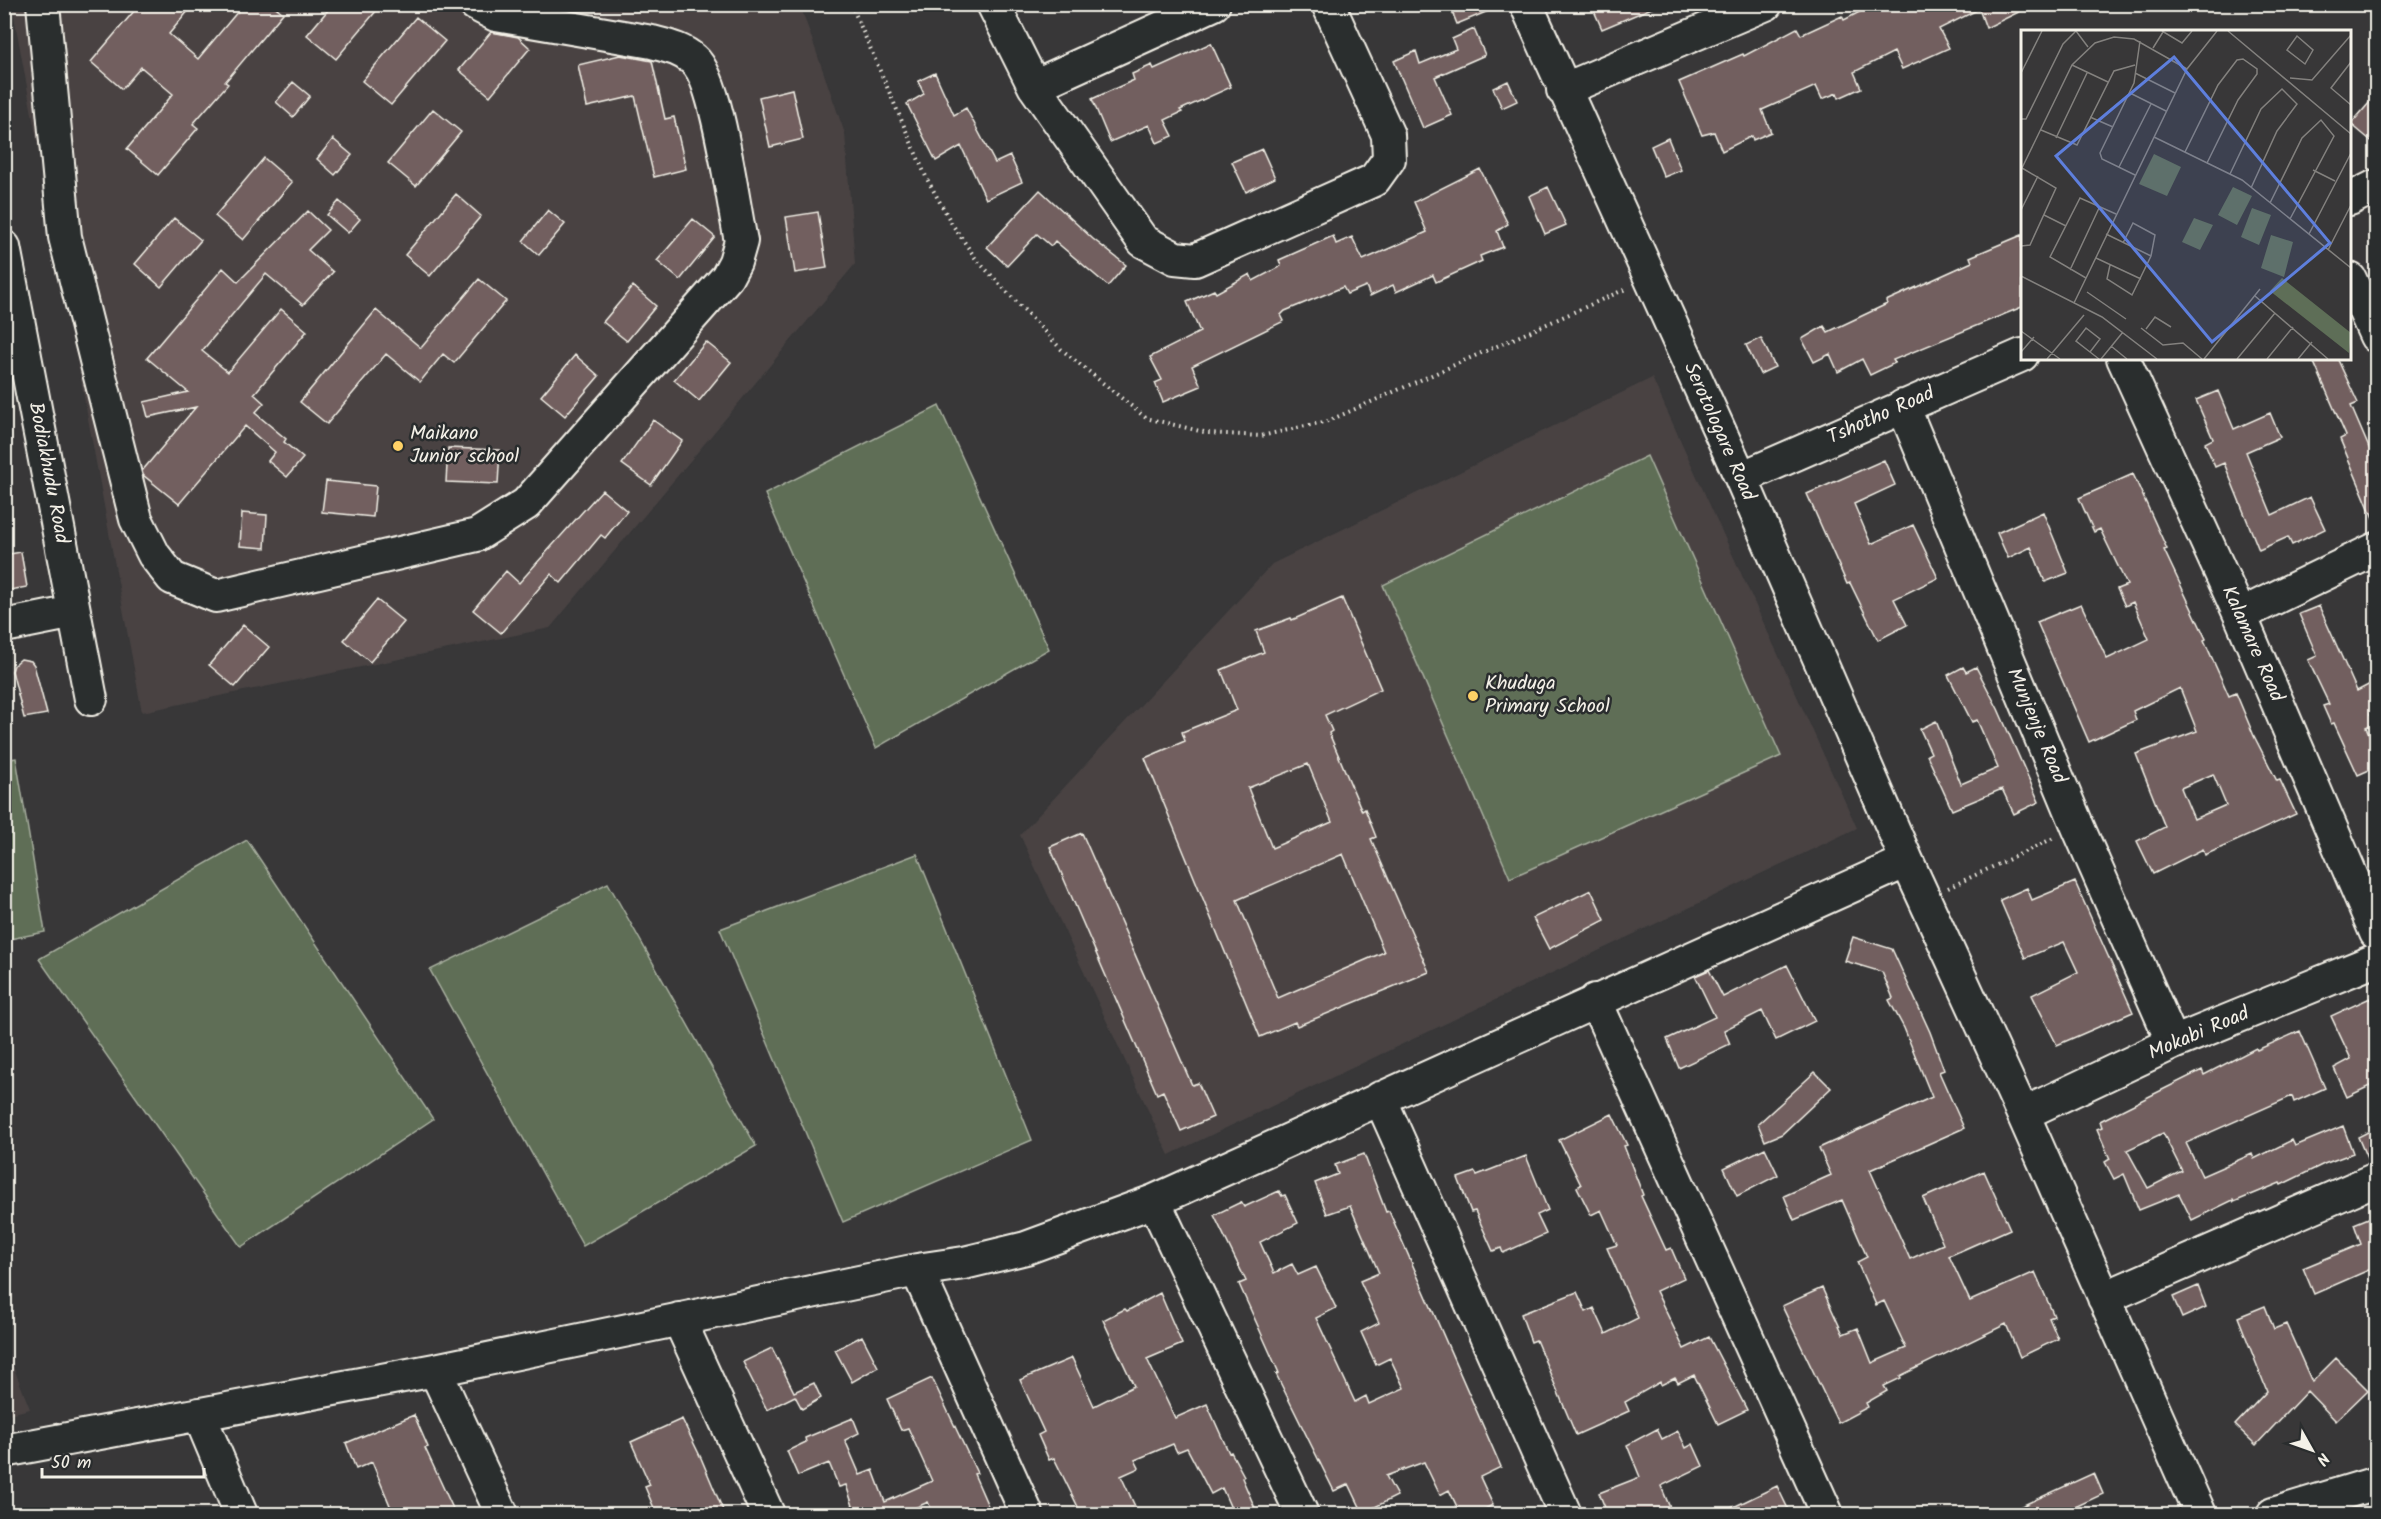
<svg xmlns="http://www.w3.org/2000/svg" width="2381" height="1519" font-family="Kalam,sans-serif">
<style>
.built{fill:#494343}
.green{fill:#5e6e57;stroke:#a9b0a0;stroke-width:1.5}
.building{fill:#725f5e;stroke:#f4f1e8;stroke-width:1.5;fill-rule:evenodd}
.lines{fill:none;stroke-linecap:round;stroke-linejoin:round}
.minor-casing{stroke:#f4f1e8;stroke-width:36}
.path{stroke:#f4f1e8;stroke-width:4;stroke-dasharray:1.5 4.5;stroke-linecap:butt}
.minor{stroke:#2a2d2e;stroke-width:32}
.poi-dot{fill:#ffd166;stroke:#2a2d2e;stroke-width:2}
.labels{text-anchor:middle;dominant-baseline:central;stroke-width:5;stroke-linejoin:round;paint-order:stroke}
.street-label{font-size:20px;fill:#f4f1e8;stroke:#2a2d2e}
.poi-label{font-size:20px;fill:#f4f1e8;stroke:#2a2d2e;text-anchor:start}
.inset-road{fill:none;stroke:#83817e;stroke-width:1.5}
.view{fill:#5e7fdd;fill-opacity:0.15;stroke:#5e7fdd;stroke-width:3}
.inset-edge{fill:none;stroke:#f4f1e8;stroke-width:3}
</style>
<rect width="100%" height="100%" fill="#383738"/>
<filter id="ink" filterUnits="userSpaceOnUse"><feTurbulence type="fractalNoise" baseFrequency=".0167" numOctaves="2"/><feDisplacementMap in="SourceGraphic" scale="12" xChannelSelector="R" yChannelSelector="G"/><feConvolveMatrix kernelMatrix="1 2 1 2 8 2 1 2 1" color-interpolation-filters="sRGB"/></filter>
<g filter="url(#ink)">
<path class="built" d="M12,5H800L845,134L855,264L550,628L142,712Z
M1652,378L1857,828L1169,1155L1020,835L1272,564Z
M5,1346L30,1409L5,1415H4Z"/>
<path class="green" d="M939,406L1049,649L876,748L765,494Z
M1647,456L1781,756L1510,878L1383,585Z
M16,758L45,932L5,940V760Z
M247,840L433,1119L241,1247L39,959Z
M917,854L1032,1140L843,1222L720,929Z
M608,883L756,1146L583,1246L430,970Z"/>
<path class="building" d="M140,4H194L169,34L198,59L244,4H272L283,13L225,82L228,84L193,124L198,128L158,175L127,149L173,94L141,67L122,89L91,62Z
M333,4H382L336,59L307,35Z
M1449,4H1503V5L1457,24Z
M1591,4H1659V5L1602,29Z
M1875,4H2035L1986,28L1979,9L1939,29L1949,48L1902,69L1894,52L1854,72L1861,88L1839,98L1837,93L1822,99L1816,86L1762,110L1771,132L1753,140L1752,136L1722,151L1714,132L1702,135L1679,82L1743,54L1744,56L1797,28L1801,35L1842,16L1844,20Z
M416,17L445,41L391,105L362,81Z
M1474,29L1485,55L1435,77L1452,115L1423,128L1394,61L1416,51L1420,64L1456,49L1452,39Z
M491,32L518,37L530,48L490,96L459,70Z
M1211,43L1231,87L1180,110L1182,112L1165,120L1173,136L1157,143L1149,125L1110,142L1092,99L1134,80L1132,74L1152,65L1154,69Z
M620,55L652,61L665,119L674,117L686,169L654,177L635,96L587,107L578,65Z
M935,73L954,115L966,108L995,163L1010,156L1022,182L986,199L961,146L936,161L907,104L924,94L918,81Z
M1508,81L1517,101L1502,108L1493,88Z
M293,82L310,96L293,117L276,102Z
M792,89L803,139L770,147L759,97Z
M2376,95V145L2351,124Z
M433,109L461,132L416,186L388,163Z
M1668,138L1681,170L1664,177L1651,146Z
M333,139L352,155L335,175L317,159Z
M1262,149L1275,178L1246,192L1232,162Z
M264,158L292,182L243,240L215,216Z
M1480,169L1508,224L1497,231L1503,247L1480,256L1482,261L1436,282L1433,275L1396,292L1393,285L1370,296L1366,286L1347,294L1343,287L1285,311L1281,315L1284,321L1192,366L1201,386L1163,402L1155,383L1162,380L1150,357L1200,332L1187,302L1214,290L1216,293L1250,274L1253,281L1281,266L1279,260L1333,236L1336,244L1352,237L1363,260L1427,232L1414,202Z
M1548,187L1566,225L1545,234L1529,196Z
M1040,190L1093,239L1126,265L1108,286L1055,241L1051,246L1037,234L1007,266L987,247Z
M456,194L481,216L430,276L405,255Z
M339,201L360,219L348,233L327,215Z
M548,210L565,224L539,255L523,241Z
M308,211L328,230L308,250L333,272L303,305L266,274L202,351L228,372L281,309L307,331L254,394L264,403L255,413L286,439L284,442L303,458L287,477L268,461L275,452L245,426L179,504L143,475L142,471L196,407L148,417L144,402L188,392L147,358L223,268L238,282Z
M818,212L827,268L795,273L786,217Z
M174,218L201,240L161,287L135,264Z
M693,219L715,237L680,280L657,261Z
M2022,235V307L1893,360L1895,363L1870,375L1862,359L1838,372L1830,354L1814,362L1802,339L1824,326L1828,332L1887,304L1886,301L1972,262L1970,257Z
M479,279L506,301L454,363L443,354L420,382L386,354L327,424L300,402L376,310L421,348Z
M633,286L656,306L627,341L603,322Z
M1761,338L1775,367L1760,374L1746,345Z
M706,342L731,362L699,401L674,380Z
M575,355L599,376L565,416L541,396Z
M2312,358H2337L2358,403L2351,406L2376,464V525L2340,439L2346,436Z
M2218,391L2234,429L2270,413L2280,437L2246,452L2272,515L2310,497L2325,529L2292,545L2288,537L2259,550L2224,463L2215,467L2205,443L2213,439L2196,400Z
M653,420L682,441L651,485L622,464Z
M448,448L500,450L498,484L446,482Z
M1884,460L1895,485L1854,504L1871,544L1913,525L1938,578L1894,599L1907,625L1878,640L1850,583L1847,584L1807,494Z
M2133,474L2167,549L2164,550L2206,639L2204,640L2229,696L2236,693L2254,736L2277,781L2280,780L2296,814L2205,855L2203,849L2153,874L2137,841L2165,827L2136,754L2197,731L2180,688L2133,711L2136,720L2089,742L2037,622L2081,604L2107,659L2149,639L2133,602L2125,606L2117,589L2127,585L2100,529L2094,532L2079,498ZM2213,774L2226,805L2194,819L2181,788Z
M326,481L376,486L373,517L322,512Z
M602,490L627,511L605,538L601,535L561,583L551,574L501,633L473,610L506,571L519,583Z
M2043,512L2068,573L2045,582L2031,547L2008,558L1997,533Z
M242,513L267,515L265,548L240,546Z
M21,552L27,587L4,591V555Z
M1342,598L1381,689L1325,715L1332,731L1329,733L1362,811L1365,809L1376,837L1371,839L1429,972L1297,1026L1295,1022L1260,1037L1145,758L1185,741L1182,732L1237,710L1221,670L1264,652L1256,631L1291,618L1292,620ZM1308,764L1332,822L1272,848L1248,788ZM1343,854L1384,952L1278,998L1237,900Z
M377,600L404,622L370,662L344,640Z
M2319,606L2357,691L2376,681V711L2370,714L2375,723L2366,727L2376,750V767L2358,775L2334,723L2331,724L2323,706L2329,704L2308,660L2317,656L2299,614Z
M243,625L269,647L235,687L209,665Z
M21,659L31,661L34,665L47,714L24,718L12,671L14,665Z
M1963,667L1966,672L1976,667L1998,709L2039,802L2014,814L2002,789L1952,810L1927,755L1931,753L1920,729L1936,721L1961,784L1998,768L1977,720L1972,722L1948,675Z
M1082,833L1192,1085L1198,1083L1213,1117L1181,1131L1163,1091L1157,1094L1050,847Z
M2075,882L2133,1012L2057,1045L2032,995L2078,972L2064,942L2025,958L2000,900L2027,888L2032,900Z
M1591,890L1605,920L1549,949L1533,918Z
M1853,937L1892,949L1930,1032L1944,1070L1939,1072L1964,1128L1870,1170L1910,1259L1943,1244L1923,1198L1984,1171L2010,1229L1949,1256L1970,1301L2035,1272L2054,1316L2049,1318L2058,1339L2020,1357L2006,1324L1900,1376L1901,1378L1884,1386L1887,1391L1866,1403L1868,1407L1838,1423L1782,1306L1822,1288L1843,1334L1858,1328L1872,1363L1906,1348L1884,1301L1876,1305L1857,1262L1867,1257L1842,1200L1794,1220L1784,1196L1831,1175L1819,1148L1932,1097L1904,1028L1889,1000L1893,998L1882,972L1845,961Z
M1787,965L1815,1021L1776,1040L1762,1011L1724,1030L1730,1044L1679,1068L1667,1039L1715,1017L1695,976L1709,970L1723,997Z
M2370,998L2376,1011V1083L2347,1097L2334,1068L2351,1059L2331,1016Z
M2300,1031L2325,1088L2294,1102L2292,1096L2186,1143L2202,1176L2252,1154L2254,1159L2292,1140L2295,1146L2343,1126L2353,1153L2324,1164L2281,1185L2280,1183L2234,1202L2233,1200L2192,1220L2179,1194L2139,1210L2124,1174L2114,1179L2105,1162L2110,1159L2097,1129L2102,1127L2100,1121L2202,1070L2204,1075L2256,1048L2257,1050ZM2163,1133L2182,1171L2148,1188L2127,1150Z
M1815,1072L1831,1088L1782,1134L1765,1141L1758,1124Z
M1612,1114L1627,1145L1624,1146L1643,1195L1641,1196L1666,1250L1671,1248L1684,1278L1656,1291L1684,1349L1709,1337L1747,1410L1718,1424L1694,1375L1678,1383L1675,1378L1661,1385L1660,1382L1625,1402L1629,1411L1576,1435L1536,1340L1531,1342L1521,1314L1577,1292L1586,1312L1594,1308L1606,1334L1638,1318L1607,1248L1617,1245L1601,1210L1591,1215L1577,1187L1581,1185L1559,1140Z
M2376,1128V1161L2369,1163L2358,1137Z
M1765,1148L1778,1175L1737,1196L1724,1168Z
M1364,1154L1386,1212L1389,1211L1501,1467L1480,1477L1493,1505L1473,1515H1461L1449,1490L1440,1495L1424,1462L1386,1476L1397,1496L1363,1513L1349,1484L1334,1491L1276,1374L1279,1373L1239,1284L1246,1281L1214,1215L1241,1202L1244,1207L1279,1191L1282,1196L1285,1195L1298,1223L1260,1242L1274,1273L1292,1264L1298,1275L1316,1267L1336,1308L1316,1318L1355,1402L1366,1396L1369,1404L1404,1388L1390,1358L1376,1365L1361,1332L1379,1323L1360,1281L1379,1273L1350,1206L1327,1214L1315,1183L1338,1174L1335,1165Z
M1526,1156L1548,1210L1537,1215L1546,1234L1503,1253L1501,1248L1493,1251L1475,1211L1471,1212L1458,1178L1475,1172L1477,1175Z
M2371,1217L2376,1231V1279L2371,1269L2314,1294L2303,1268L2361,1244L2354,1224Z
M2198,1286L2206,1307L2182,1318L2173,1297Z
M1160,1293L1182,1344L1147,1359L1175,1418L1207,1404L1229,1453L1231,1452L1244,1476L1242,1478L1258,1515H1234L1222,1488L1211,1494L1187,1448L1177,1452L1173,1444L1135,1460L1139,1468L1121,1476L1139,1515H1082L1054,1458L1049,1460L1038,1435L1044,1432L1020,1380L1072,1358L1094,1406L1134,1386L1103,1320L1125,1309L1127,1311Z
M2265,1306L2274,1329L2286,1324L2312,1382L2336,1358L2368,1390L2336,1421L2307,1391L2256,1445L2235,1425L2267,1391L2238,1317Z
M862,1336L878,1367L852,1382L835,1350Z
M772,1348L794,1392L814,1383L821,1398L802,1409L795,1396L767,1410L743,1362Z
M932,1378L977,1473L974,1474L992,1515H934L928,1502L899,1515H856L846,1485L839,1487L829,1463L798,1476L787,1451L806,1442L805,1438L853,1418L859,1433L845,1440L860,1475L873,1470L885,1502L932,1481L908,1428L901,1430L887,1399Z
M414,1415L428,1447L425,1448L456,1515H394L372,1462L356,1469L346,1443Z
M682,1419L701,1458L725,1515H657L645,1487L650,1485L631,1442Z
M1657,1429L1662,1439L1678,1431L1686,1448L1693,1444L1703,1466L1661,1486L1673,1515H1608L1599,1493L1640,1477L1627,1445Z
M2094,1473L2103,1494L2058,1515H2002Z
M1777,1486L1791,1515H1717Z"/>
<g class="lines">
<g class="minor-casing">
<path id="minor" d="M43,4L65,237L136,519L154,555L172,578L216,596L477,535L526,504L727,277L735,262L741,241C733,205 718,80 694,60C682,49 667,46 652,42L496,15L475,4
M993,4L1034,86L1143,241L1175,258L1195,260L1374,180L1389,159L1388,135L1328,4
M1526,4L1741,478L1907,861L2023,1114L2200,1514
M1034,86L1214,4
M1563,90L1766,4
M2350,199L2376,186
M4,247L91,699
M2350,279L2376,336
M2123,358L2240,615L2376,933
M1903,406L2078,827L2173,1043
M1741,478L2022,355
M2240,615L2376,549
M4,626L74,612
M1595,1000L1827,1514
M1380,1098L1565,1514
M2023,1114L2173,1043L2376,960
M1154,1201L1302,1514
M917,1270L1027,1514
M2104,1298L2376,1179
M679,1319L768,1514
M435,1370L502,1514
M199,1414L241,1514
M4,1451L435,1370L917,1270L964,1263L1026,1248L1154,1201L1907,861
M2273,1514L2376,1483"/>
</g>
<path class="path" d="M851,4L927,179L952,224L976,259L1061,349L1146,418L1208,433L1261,436L1328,421L1628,288
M1948,888L2056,837"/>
<use href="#minor" class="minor"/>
</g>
</g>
<g class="poi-dot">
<circle cx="398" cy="446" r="6"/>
<circle cx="1473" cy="696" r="6"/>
</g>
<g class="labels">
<g class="street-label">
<text transform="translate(1881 416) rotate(-24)">Tshotho Road</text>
<text transform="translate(1719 432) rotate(66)">Serotologare Road</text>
<text transform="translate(48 473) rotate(79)">Bodiakhudu Road</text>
<text transform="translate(2252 644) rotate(66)">Kalamare Road</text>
<text transform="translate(2036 726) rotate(67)">Munjenje Road</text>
<text transform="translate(2199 1034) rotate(-23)">Mokabi Road</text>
</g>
<g class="poi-label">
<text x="410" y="434">Maikano<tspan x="410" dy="23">Junior school</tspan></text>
<text x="1485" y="684">Khuduga<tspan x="1485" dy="23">Primary School</tspan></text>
</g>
</g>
<g transform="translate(2021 30)">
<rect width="330" height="330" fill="#383738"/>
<path d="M133,124L160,137L146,166L118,154ZM212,157L231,166L216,195L197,185ZM231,178L250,185L238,215L220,207ZM173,188L192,195L179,220L161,212ZM250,205L272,212L263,247L240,238ZM261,248L330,303L328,323L249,261Z" fill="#5e6e57"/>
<path class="inset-road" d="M55,1L67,17M141,1L161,13L171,1M207,1L330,104M276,6L292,20L284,34L266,20ZM132,18L142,2M330,32L310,58L330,75M51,35L87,52M0,43L21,1M114,43L154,63M269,48L291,50L330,5M109,63L145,81M69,87L92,97M0,89H5L42,14L55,1M20,100L56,115L93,41L114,35M133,107L221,150L330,238M35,108L66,43M164,122L197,55L216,30L222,29L236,39V44L217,70L186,133M98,137L130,74M0,140L51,35L74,13L93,7L113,9L166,39M292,140L314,151M209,144L240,79L261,59L276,74L256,101L230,158M114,145L81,129L79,123L113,53L119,11M249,173L281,108L300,90L313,106L269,189M0,180L17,146M23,185L45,196M85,204L130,226M288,204L330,123M0,216L9,215L35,158L1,138M307,220L330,175M75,228L120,249M89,235L86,249L111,265L130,226L134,205L112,193L102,213M49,240L79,176M0,246L81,287L136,329M65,248L29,227L59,168L95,184M66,262L105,289M234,266L307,329M53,273L166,39L196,1M120,298L142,315L162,313L181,329M125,299L134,287L150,297M0,301L39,329M90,316L106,329M0,322L13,307M69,322L79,309L65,298L55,311L69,322L78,329M26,329L63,285M80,329L102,302M183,329L239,259M216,329L254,283M246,329L272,297M277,329L291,312"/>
<path class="view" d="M153,27L309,213L191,312L35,126Z"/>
<rect width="330" height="330" class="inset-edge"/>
</g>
<rect width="2381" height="1519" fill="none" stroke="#2a2d2e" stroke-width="24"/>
<rect x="12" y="12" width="2357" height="1495" fill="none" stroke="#f4f1e8" stroke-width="2" filter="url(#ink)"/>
<g transform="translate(2312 1450) rotate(130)" stroke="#2a2d2e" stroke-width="4.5" paint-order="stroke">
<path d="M0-4.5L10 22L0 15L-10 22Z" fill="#f4f1e8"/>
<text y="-9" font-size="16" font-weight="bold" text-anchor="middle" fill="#f4f1e8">N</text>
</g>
<path d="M42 1468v9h162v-9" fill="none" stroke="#f4f1e8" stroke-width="3"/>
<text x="51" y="1468" font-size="18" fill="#f4f1e8" stroke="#2a2d2e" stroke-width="4.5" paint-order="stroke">50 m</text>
</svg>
